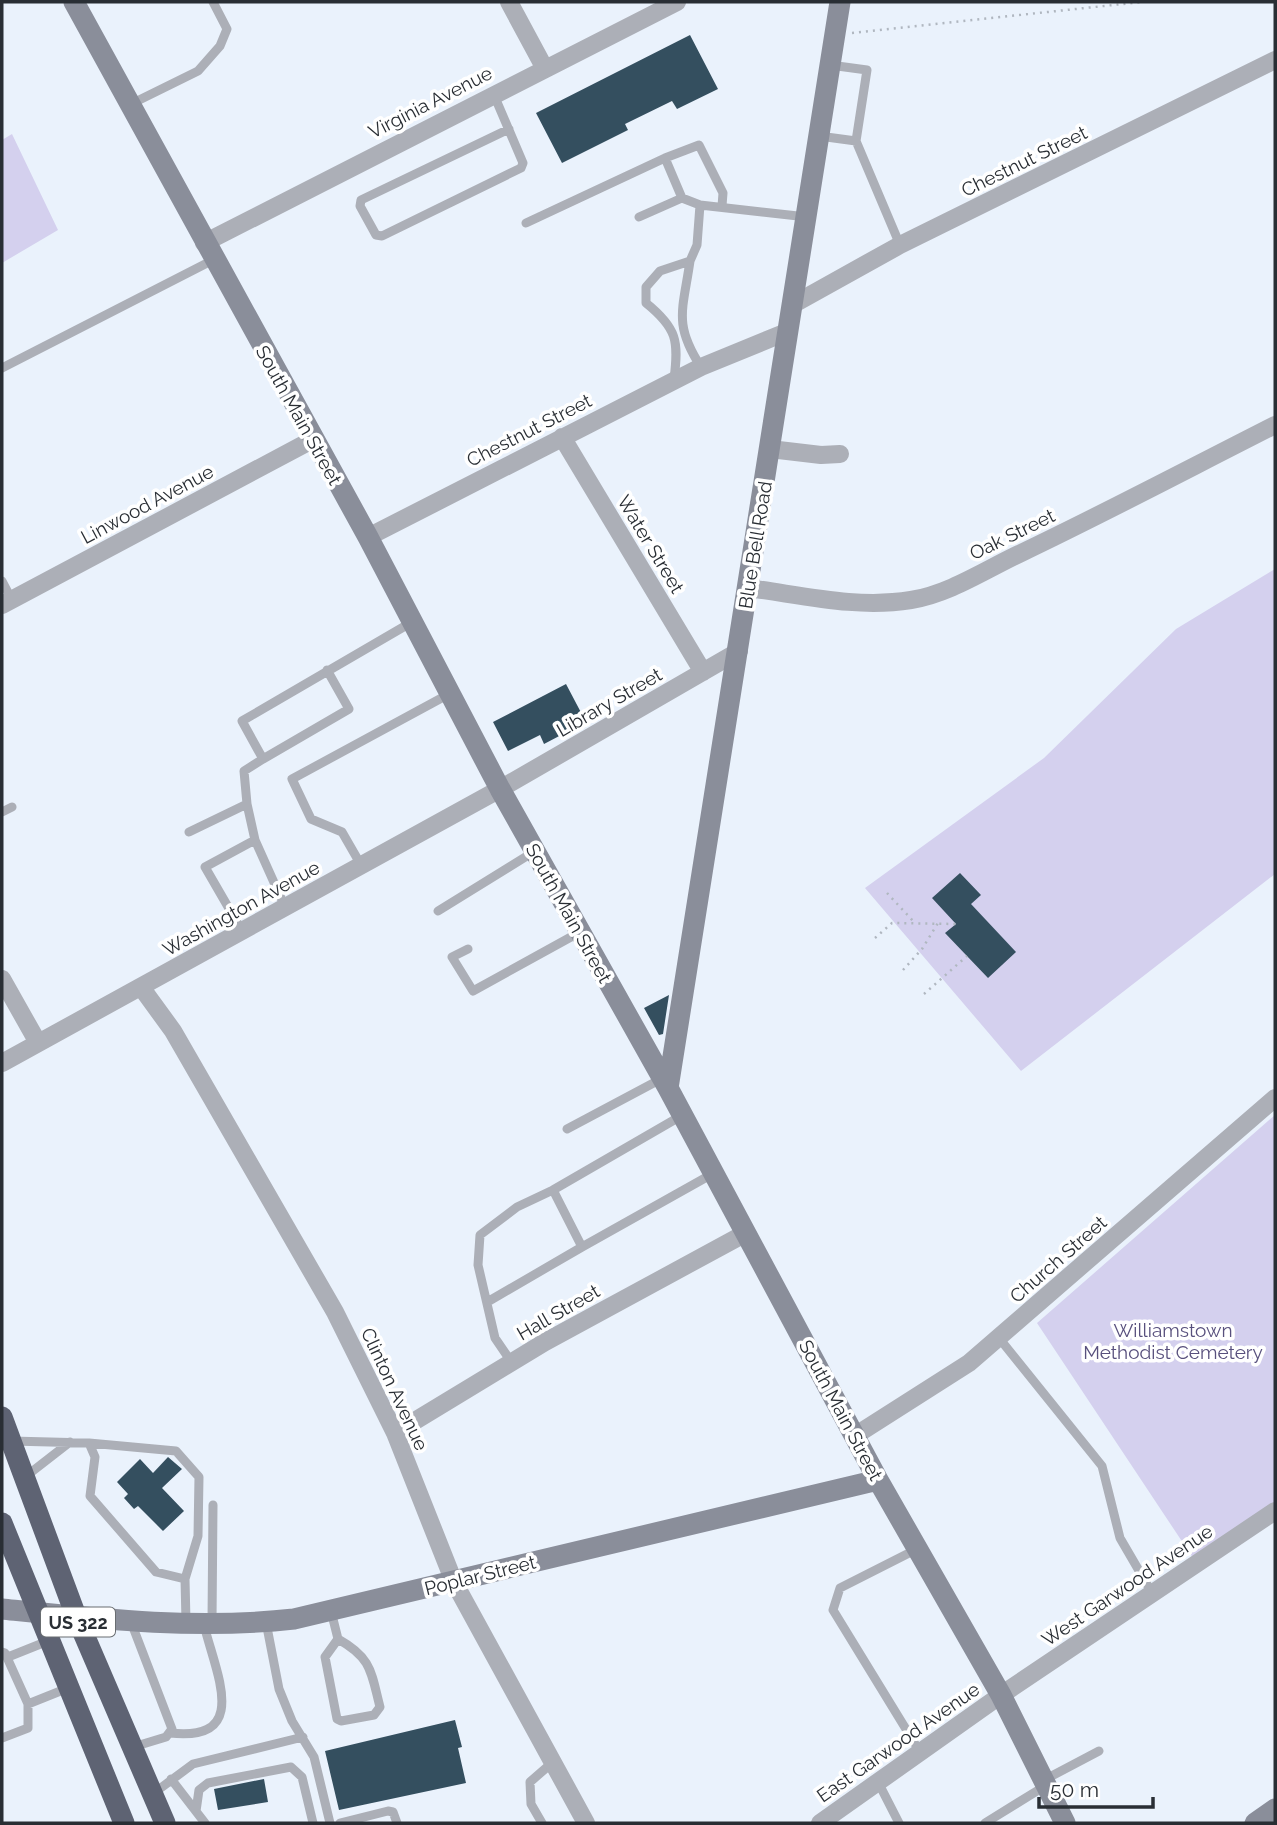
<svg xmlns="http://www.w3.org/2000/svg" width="1277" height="1825" font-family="Raleway,sans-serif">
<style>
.green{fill:#d4d0ee}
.building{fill:#344f5f}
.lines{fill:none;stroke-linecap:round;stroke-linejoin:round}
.path{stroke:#b0b7c0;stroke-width:2.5;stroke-dasharray:2 5;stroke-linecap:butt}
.lane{stroke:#acafb7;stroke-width:9}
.street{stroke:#acafb7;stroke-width:18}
.secondary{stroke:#8a8e9a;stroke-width:21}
.highway{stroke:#5e6373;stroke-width:21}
.labels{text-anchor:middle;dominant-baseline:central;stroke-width:7;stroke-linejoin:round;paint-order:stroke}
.shield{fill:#fff;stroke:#696d71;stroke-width:2}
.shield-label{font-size:18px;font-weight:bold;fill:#292e34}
.street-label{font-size:19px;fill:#292e34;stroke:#fff}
.park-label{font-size:19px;fill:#58507d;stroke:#fff}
</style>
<rect width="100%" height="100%" fill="#eaf2fc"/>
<path class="green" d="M12,134L58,230L2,263V140Z
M1275,569V874L1021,1071L865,888L1044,758L1176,629Z
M1275,1115V1507L1195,1561L1037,1323Z"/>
<path class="building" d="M690,35L718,89L677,109L672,101L625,124L628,130L562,163L536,113Z
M566,684L586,722L544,744L540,735L508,751L493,722Z
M960,873L981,895L971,904L1016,952L988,978L945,933L956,924L932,898Z
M669,995L663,1034L659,1035L644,1008Z
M168,1457L182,1469L162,1488L184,1511L163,1531L138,1506L134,1509L124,1498L128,1494L117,1482L140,1459L153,1473Z
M455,1720L462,1747L458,1748L466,1783L339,1810L325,1751Z
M264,1779L268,1802L218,1810L214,1789Z"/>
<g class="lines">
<path class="path" d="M852,33L1141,2
M887,893L915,923
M875,938L892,923L956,924
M903,970L922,949L938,923
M924,994L967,956"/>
<path class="lane" d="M830,65L867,70L856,141
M494,95L523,163L521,168L382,236L376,235L360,206L361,200L509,129
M129,105L198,71L220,46L227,29L213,2
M819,136L856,141L900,245
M665,158L699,145L723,193L722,206
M639,217L682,198L700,205
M526,223L665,158L682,198
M690,261C683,310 673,324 701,367
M2,368L213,260
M674,379C679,341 677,328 646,303V287L660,271L690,261L697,245L700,205L807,217
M2,581L12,600
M327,670L349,709L263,759L242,721L412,622
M2,812L12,807
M189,832L247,804L244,771L263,759
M255,840L285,907
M361,865L342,832L311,819L292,779L449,694
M438,911L535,851
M242,931L205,867L255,840L247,804
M468,949L452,957L473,991L580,932
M681,1116L553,1190L582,1247L714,1173
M567,1129L661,1079
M489,1301L582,1247
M999,1338L1102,1466L1120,1538L1152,1593
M512,1363L495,1338L478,1265L480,1235L517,1207L553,1190
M11,1441L89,1443L95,1457L90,1496L156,1572L185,1579L186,1622
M89,1443L176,1451L199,1477L198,1536L185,1579
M25,1477L70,1442
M917,1549L840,1588L833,1610L920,1752
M331,1611L338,1639C372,1658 371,1672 380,1707L374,1715L341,1721L337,1719L325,1657L338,1639
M131,1622L172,1729L166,1737L133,1747
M212,1622L213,1505
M266,1622L279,1689L292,1721L314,1757L330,1823
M2,1652L5,1653L28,1704L68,1688
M8,1657L48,1641
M170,1733C251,1742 216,1674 204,1625
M2,1738L28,1728V1704
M171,1779L205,1823
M1044,1780L1099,1751
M878,1782L899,1823
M154,1793L193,1764L303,1737
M196,1811L199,1790L208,1783L291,1767L302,1777L313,1823
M340,1823L388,1811L393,1812L397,1823
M542,1823L531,1804L530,1782L553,1762
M985,1823L1045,1786"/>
<path class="street" d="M509,2L544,67
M204,243L677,2
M794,304L900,245L1275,60
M562,437L703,672
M770,449L821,455L840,454
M368,537L701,367L789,331
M748,588C802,595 857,609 911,600C949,594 985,570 1019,554C1105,513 1190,468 1275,425
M2,605L312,440
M2,979L37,1041
M141,987L173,1031L335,1312L395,1433L454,1582L586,1823
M2,1063L500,789L739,651
M395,1433L545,1342L746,1233
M856,1435L969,1363L1275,1098
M820,1823L1001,1695L1275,1511"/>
<path class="secondary" d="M74,2L368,537L500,789L668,1088L878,1480L1001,1695L1065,1823
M668,1088L840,2
M2,1609C99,1619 196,1630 294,1619L878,1480
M1255,1823L1275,1809"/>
<path class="highway" d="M2,1417L76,1616L165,1823
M2,1523L124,1823"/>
</g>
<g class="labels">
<rect class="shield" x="41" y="1607.5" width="74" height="29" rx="5"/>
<g class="shield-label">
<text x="78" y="1622">US 322</text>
</g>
<g class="street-label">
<text transform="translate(430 102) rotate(-27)">Virginia Avenue</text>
<text transform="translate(1024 161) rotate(-26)">Chestnut Street</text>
<text transform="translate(299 415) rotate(61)">South Main Street</text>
<text transform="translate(529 430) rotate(-27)">Chestnut Street</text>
<text transform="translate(147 504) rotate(-28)">Linwood Avenue</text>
<text transform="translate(1012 534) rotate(-26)">Oak Street</text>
<text transform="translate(651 544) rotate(59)">Water Street</text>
<text transform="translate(755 545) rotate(-81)">Blue Bell Road</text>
<text transform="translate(609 702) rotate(-30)">Library Street</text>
<text transform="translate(241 908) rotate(-29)">Washington Avenue</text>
<text transform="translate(569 913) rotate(61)">South Main Street</text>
<text transform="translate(1058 1259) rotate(-41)">Church Street</text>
<text transform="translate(558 1312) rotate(-30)">Hall Street</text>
<text transform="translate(395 1389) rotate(65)">Clinton Avenue</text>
<text transform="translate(841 1410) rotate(62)">South Main Street</text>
<text transform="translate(480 1575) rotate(-14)">Poplar Street</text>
<text transform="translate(1127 1585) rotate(-34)">West Garwood Avenue</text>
<text transform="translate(898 1742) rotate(-35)">East Garwood Avenue</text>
</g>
<g class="park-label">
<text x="1173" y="1330">Williamstown<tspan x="1173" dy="22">Methodist Cemetery</tspan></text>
</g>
</g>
<rect width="1277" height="1825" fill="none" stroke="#292e34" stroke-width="7"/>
<path d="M1039 1797v10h114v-10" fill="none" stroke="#292e34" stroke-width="3.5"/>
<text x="1050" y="1797" font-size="21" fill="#292e34" stroke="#ffffff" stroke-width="5" paint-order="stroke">50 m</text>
</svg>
